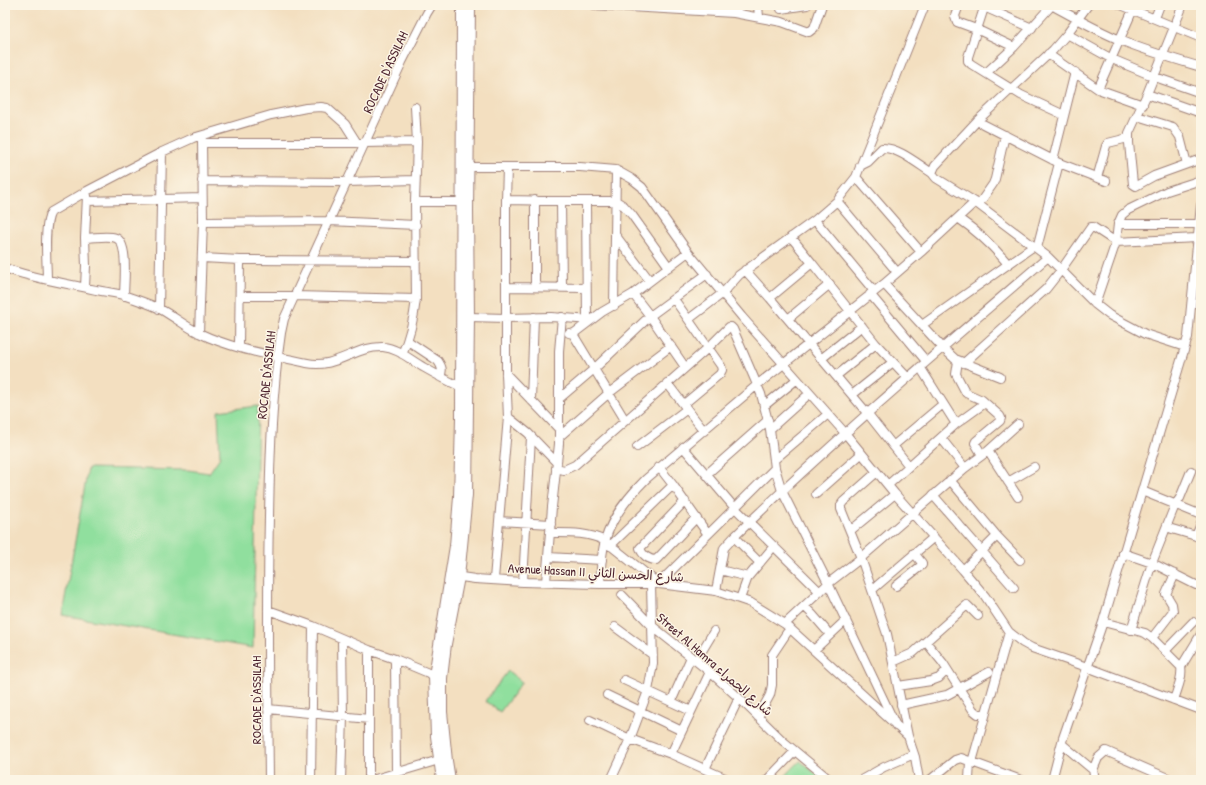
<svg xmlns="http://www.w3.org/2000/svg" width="1206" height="785" font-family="'Patrick Hand','Playpen Sans Arabic',sans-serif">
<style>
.green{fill:#90df9e;stroke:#6d7f64}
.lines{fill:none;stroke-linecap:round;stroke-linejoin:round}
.minor-casing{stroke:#9e7f76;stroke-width:10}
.major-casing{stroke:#9e7f76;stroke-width:12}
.minor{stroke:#fff;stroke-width:8}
.major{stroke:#fff;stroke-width:10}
.labels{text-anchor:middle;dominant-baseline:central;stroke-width:3;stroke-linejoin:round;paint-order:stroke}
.street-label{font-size:13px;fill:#4a1f2b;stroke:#fcf5e5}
</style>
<rect width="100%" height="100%" fill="#fcf5e5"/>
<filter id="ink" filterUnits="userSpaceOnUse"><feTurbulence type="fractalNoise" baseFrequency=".025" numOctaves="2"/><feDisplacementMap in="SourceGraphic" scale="8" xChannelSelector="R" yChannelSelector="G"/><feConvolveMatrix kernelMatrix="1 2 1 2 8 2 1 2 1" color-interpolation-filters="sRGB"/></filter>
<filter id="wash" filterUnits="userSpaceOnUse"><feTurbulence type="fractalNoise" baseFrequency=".012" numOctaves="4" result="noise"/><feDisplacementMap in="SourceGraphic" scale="16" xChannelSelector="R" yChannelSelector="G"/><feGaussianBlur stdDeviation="0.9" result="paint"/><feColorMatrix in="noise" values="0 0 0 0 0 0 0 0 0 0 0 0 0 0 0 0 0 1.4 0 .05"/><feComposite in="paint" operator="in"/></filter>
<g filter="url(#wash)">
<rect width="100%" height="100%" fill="#f3dfc0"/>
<path class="green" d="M258,406L253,648L62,615L88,468L188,470L209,473L220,457L218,411Z
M508,671L522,682L500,712L485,701Z
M800,761L824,780H781Z"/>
</g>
<g filter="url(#ink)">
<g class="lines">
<g class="minor-casing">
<path id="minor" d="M594,5L734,13L782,22L809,32L814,28L822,5
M758,5L759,17
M959,5L955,16L957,22L976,29L1014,47
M985,5L968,57V61L971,64L1021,95L1064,115
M1051,5C1074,17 1096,30 1120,40C1146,51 1174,59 1201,67
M1088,5L1067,34L1053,50L977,121L935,166L932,173L936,178L975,202L1048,257L1095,304L1109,315L1145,334L1185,347
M1121,5L1201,38
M1183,5L1147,94L1129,133V143L1133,184L1136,186L1154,176L1201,159
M984,7L1032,28
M781,9L807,5
M1155,18L1160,5
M1067,34L1112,59L1155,77L1201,93
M1048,54L1098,89L1143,105
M986,73L1014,47L1052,5
M1098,89L1135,5
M1147,94L1201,113
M1137,116L1173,127L1180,137L1187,164
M977,121L1059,163L1106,181
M203,143H365L417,142
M1053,160L1075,72
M860,166L868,162L882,148C898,147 919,165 932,173
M469,167H580L616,170L632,179L642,187L688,252L742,317L845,433L895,494L963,570L985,596L1009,632L1023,643L1032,648L1087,667L1201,710
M856,177L921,252
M1097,178L1106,146L1108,143L1128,138
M202,181L347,182L415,180
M506,200L561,201H616L624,206L632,215L669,267
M535,200V287
M87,201L202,198
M561,201L562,287
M586,201L587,320
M837,201L897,272
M415,202H461
M979,204L993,184L995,179L1005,135
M958,218C977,231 993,246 1008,264
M815,220L874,291
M203,222L329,221L416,225
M1118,224H1199
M616,236L650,281
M791,237L812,263
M85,238C95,238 107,235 116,238C129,243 124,284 124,296
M1037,248L1059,163
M202,258L240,260L416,261
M5,268C34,279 66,283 96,290C106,292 117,293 126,296C137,300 150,304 160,309C173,316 185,326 199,333C232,349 271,355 307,363C336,369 355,346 383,347C398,348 410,360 423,367C437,375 451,383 466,389
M745,270L770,298
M47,279C47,264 43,225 51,212L87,191L162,152L193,138L271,115L306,108L321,107L327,108L345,124L357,143
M884,284L942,347L955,359L1000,377
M85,287L86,266L85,238L87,196
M506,287L586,288
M633,294L650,316L685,367
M870,294L926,361
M240,296H295L416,299L415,202L417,142L415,107
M674,299L721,366L722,370L720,374L684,404
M1095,304L1116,242L1118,224L1122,215L1128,210L1167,191L1201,180
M614,306L616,170
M159,309L162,152
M469,317L506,318L551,317L591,320
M689,319L723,293L739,275L815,220L837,201L856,177L925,5
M788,319L830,284
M922,325L1034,246
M199,333L203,222L202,140
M569,333L573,334L625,420
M573,334L602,312L633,294L688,252
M408,341L438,361C442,367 443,370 440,377
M239,347L240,260
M402,354C410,336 414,318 416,299
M821,359L862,326
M958,361L956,374L966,393L982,400L1000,416L1001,418L1000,421L976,441L975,443L982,455
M964,363L1046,289L1061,270L1091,227H1093L1116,242L1197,238
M920,367L956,424
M506,374L559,429
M836,376L876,344
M908,378L876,344L812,263L770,298L868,414L909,466
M852,395L893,362
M560,398L594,369L650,316L707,274
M531,400L534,317
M764,406L796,380
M687,409L704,431
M508,417L528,433L557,463
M770,429L809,394
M559,437L609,393L671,346
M941,438L965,468
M893,446L943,404
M637,447L687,409L667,383
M683,447L734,507L820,592
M988,451L1018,497
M774,460L828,414
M659,467L673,485L707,533
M556,468L564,470L575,465L709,347L729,327H731L733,329L761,394L770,429L775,468L782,491L828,583L896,726
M877,472L843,502L841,505V509L861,558L887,634L908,736
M707,474L768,420
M950,480L997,536L1020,560
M1008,482L1034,467
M888,485L956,424L985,403
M1142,491L1188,337L1201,205
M816,494L861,454
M933,495L1014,588
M685,501L642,546L640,548C642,555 649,560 656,560L696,518
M499,521L551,524
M1201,524L1196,536L1201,539
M1172,529L1196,536
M850,531L895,494
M550,533C568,533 588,532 605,541L659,584
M734,537L760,563
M610,546L673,485
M1123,553L1152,563L1196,585H1201
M548,557L602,560
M720,570L748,577
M963,570L997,536
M454,576L475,579L523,582L600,584H659L716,591L751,603L785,624L908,736L915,757L919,780
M494,579L508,417L506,374V200L507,168
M523,582L531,437
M546,582L552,507L559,444V351L562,317
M600,584C601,570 601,554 605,541C612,516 629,496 646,479L757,385L884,284L921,252L975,202
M658,584L775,468
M896,586L922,565V563L914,553
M872,590L934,537
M716,591L724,548L734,537C835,439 942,348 1048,257
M622,595L652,626L710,672L739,698L783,741L830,780
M740,599L748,577L774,546
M804,606L813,615L826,630
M268,610L313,626L369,650L395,659L438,677
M1103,622L1145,633L1152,638L1181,667C1183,677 1177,690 1174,700
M785,624L830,582L861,558L965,468L988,451L1018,424
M615,627L653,655
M1131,630L1152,563L1175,505L1180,498L1191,471
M1152,638L1173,611L1172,604L1166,594L1175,574
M926,642L943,663L973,710L978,714H985
M814,650L846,620
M1165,651L1193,622
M395,659L396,772
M696,661L714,631
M893,662L913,653L967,605L978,616
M1181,667L1201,634
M624,680L691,711
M898,686L931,681L939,678L947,670
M607,695L682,731
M671,702L691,657
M901,705L947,695L989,672
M268,709L369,719
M758,717L770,695L772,685V655L790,628
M590,720L630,739L671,754L729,780
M1062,744L1093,770L1094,775L1092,780
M671,754L710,672
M972,762L1009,632
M705,769L739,698
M1093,770L1098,758L1106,751L1172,780
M269,780C268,692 267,605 269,517C270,456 272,394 281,333L284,319L402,62L427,13L432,5
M311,780L313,626
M341,780L343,717L342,639
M369,780V650
M372,780L439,760
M611,780L630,739L648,691L653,663L651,584
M767,780L795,751
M861,780L884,767L914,754
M930,780L955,760L961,758L1021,780
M969,780L970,761
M1052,780L1063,738L1103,622L1142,491L1201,515"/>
</g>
<g class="major-casing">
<path id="major" d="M442,780L436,736L434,676L455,546L459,497L461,419L462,5
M450,780L447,761L442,712V678L446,644L459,577L467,495L469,317L468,211L470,5"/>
</g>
<use href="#minor" class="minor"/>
<use href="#major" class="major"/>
</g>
</g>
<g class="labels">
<g class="street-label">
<text transform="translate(385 72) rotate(-65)">ROCADE D'ASSILAH</text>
<text transform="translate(266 375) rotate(-84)">ROCADE D'ASSILAH</text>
<text transform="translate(596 572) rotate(3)">Avenue Hassan II شارع الحسن الثاني</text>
<text transform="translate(715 664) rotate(41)">Street Al Hamra شارع الحمراء</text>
<text transform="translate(256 700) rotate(-90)">ROCADE D'ASSILAH</text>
</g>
</g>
<rect width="1206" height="785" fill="none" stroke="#fcf5e5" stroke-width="20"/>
</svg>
